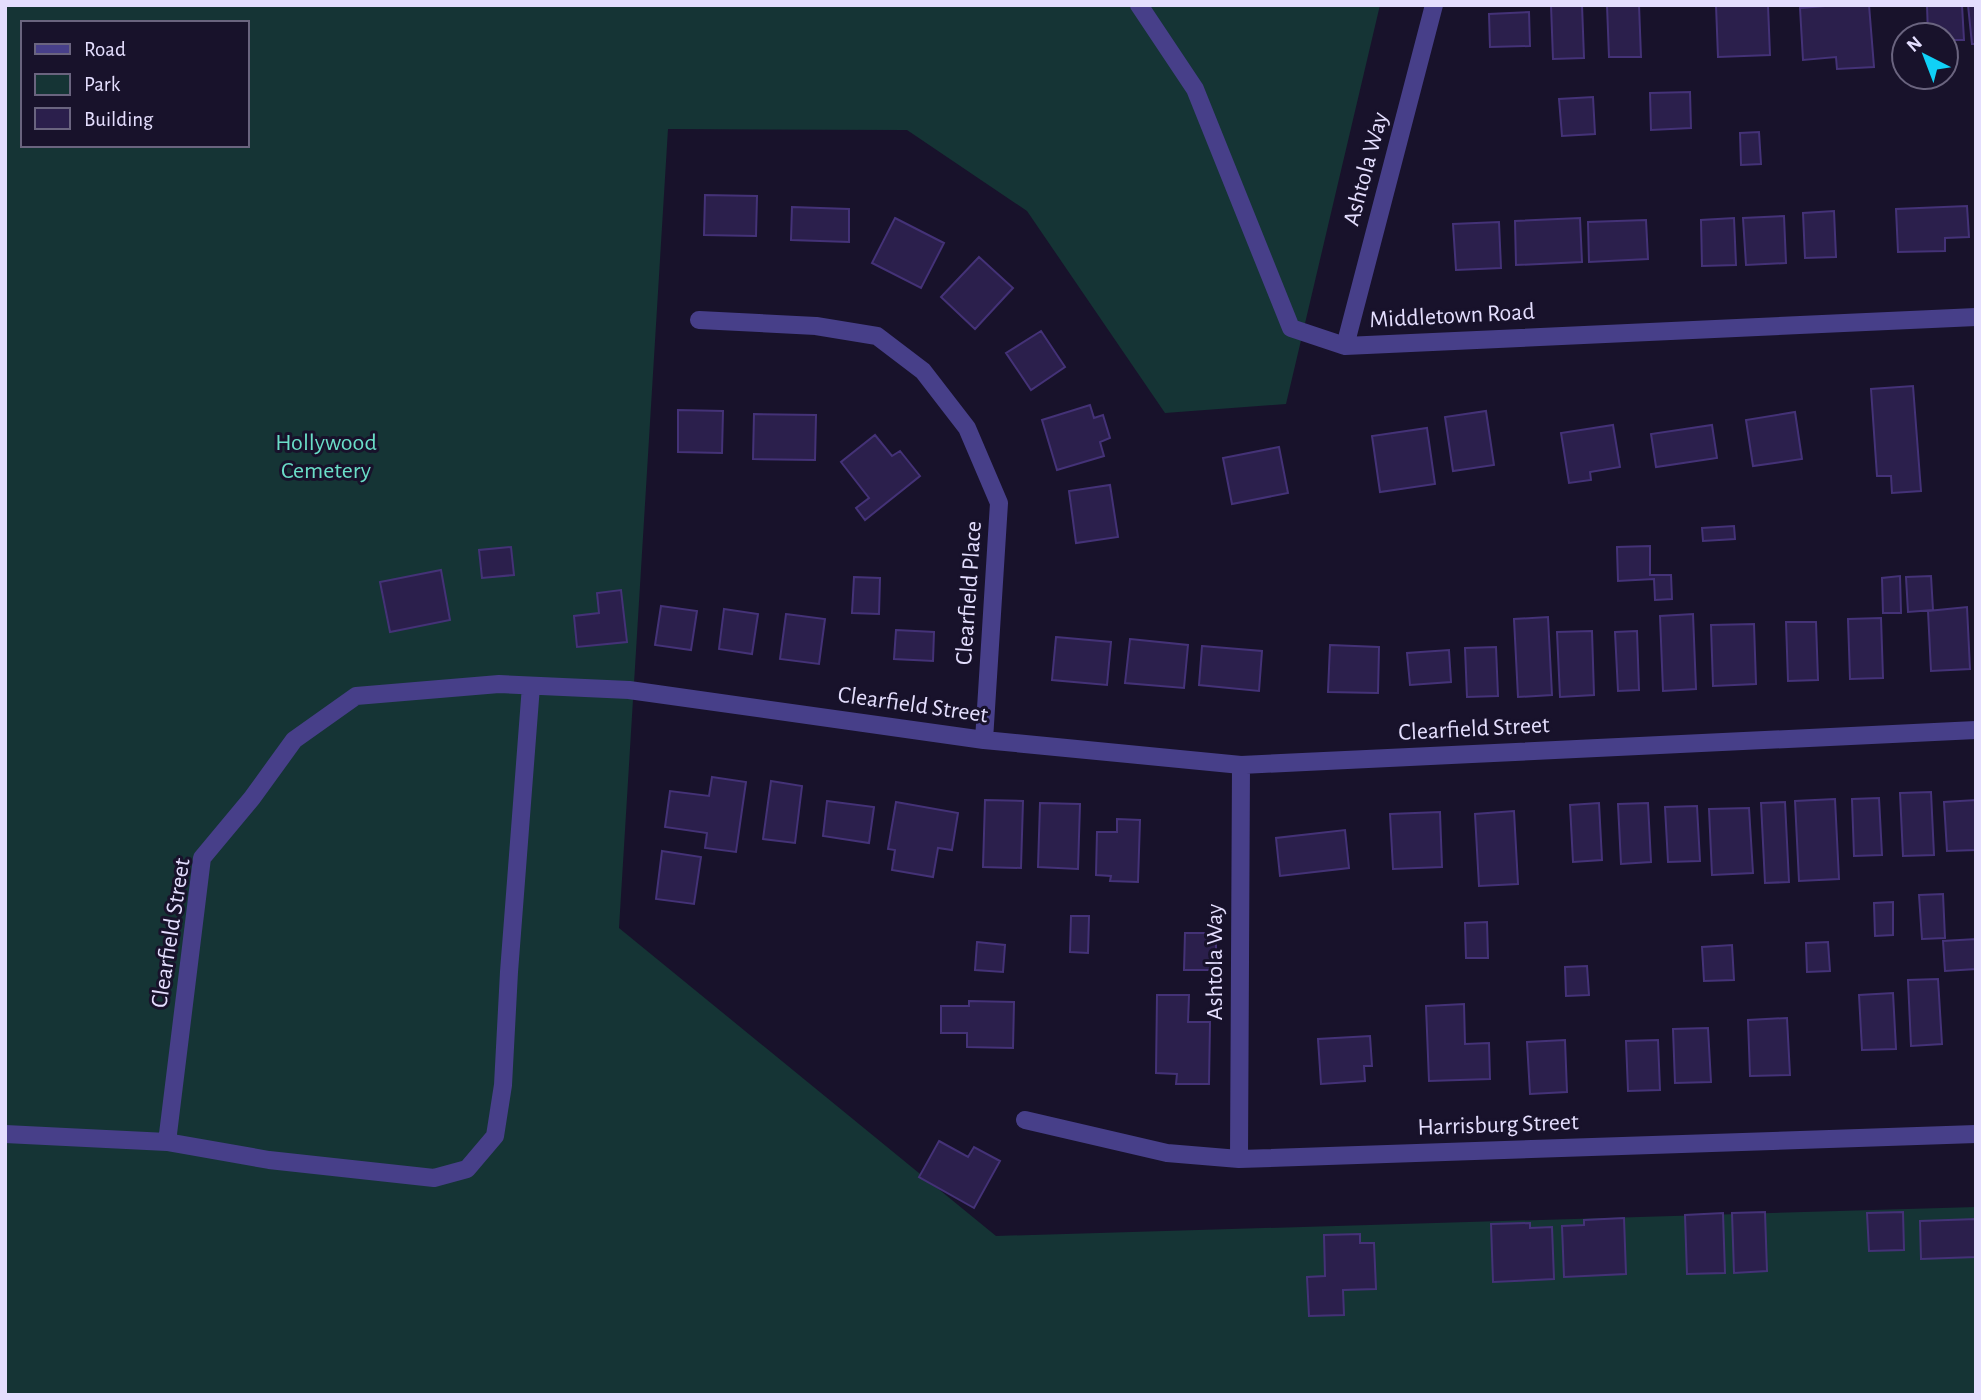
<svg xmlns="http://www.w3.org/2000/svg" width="1981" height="1400" font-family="'Alegreya Sans',sans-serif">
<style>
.green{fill:#153435;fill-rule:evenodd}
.building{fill:#2b1f4c;stroke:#443277;stroke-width:2}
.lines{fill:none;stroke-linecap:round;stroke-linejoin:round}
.minor{stroke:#473f89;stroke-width:18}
.labels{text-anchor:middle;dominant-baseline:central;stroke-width:6;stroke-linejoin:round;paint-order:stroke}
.street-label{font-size:24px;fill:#e4defe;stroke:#18122b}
.park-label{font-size:24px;fill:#6adec8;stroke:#18122b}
</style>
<rect width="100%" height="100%" fill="#18122b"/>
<path class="green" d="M5,5H1380L1286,404L1165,413L1027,211L907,130L668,129L619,928L996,1236L1976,1207V1395H5ZM23,23H247V145H23Z"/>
<path class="building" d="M1551,5H1582L1584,58L1553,59Z
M1607,5H1639L1641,57H1609Z
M1716,5H1768L1770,55L1718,57Z
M1869,5L1874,67L1837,69L1836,57L1803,60L1800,8L1838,5Z
M1927,5H1962L1964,40H1946V35H1928Z
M1968,5H1976V44H1972Z
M1529,12L1530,46L1490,47L1489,14Z
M1690,92L1691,128L1651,130L1650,93Z
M1593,97L1595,134L1562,136L1559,99Z
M1759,132L1761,164L1741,165L1740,133Z
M705,195L757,196L756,236L704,235Z
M1967,206L1969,237L1945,238V251L1898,252L1896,209Z
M792,207L849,209V242L791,240Z
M1834,211L1836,257L1805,258L1803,213Z
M1784,216L1786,263L1746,265L1743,218Z
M895,218L944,243L921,288L872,263Z
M1580,218L1582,262L1516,265L1515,221Z
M1734,218L1736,265L1702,266L1701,220Z
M1646,220L1648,259L1589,262L1588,222Z
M1499,222L1501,268L1456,270L1453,224Z
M979,257L1013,288L975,329L941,297Z
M1041,331L1065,367L1031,390L1006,353Z
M1913,386L1921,491L1892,493L1891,476H1877L1871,389Z
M1090,405L1094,418L1103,415L1110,438L1100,442L1104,456L1057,470L1042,420Z
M678,410L723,411L722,453L678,452Z
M1486,411L1494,465L1453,471L1445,417Z
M1795,412L1802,459L1753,466L1746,420Z
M754,414L816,415L815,460L753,459Z
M1613,425L1620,467L1590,472L1591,480L1569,483L1561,433Z
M1712,425L1717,458L1656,467L1651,434Z
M1427,428L1435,484L1380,492L1372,436Z
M875,435L892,456L900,451L920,476L865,520L856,508L869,498L841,462Z
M1279,447L1288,493L1232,504L1223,458Z
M1110,485L1118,537L1076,543L1069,491Z
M1734,526L1735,539L1703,541L1702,528Z
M1650,546V575H1671L1672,599L1655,600L1654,579L1618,581L1617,547Z
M511,547L514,575L482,578L479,550Z
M441,570L450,620L390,632L380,582Z
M1900,576L1901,613H1883L1882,578Z
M1931,576L1933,610L1908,612L1906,577Z
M854,577L880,578L879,614L852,613Z
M621,590L627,642L577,647L574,616L599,613L597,593Z
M661,606L697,611L691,650L655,645Z
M1967,607L1970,669L1931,671L1928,611Z
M724,609L758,614L752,654L719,649Z
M786,614L825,619L819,664L780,659Z
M1693,614L1696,689L1663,691L1660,616Z
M1548,617L1552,695L1518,697L1514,619Z
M1881,618L1883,678L1850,679L1848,619Z
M1786,622H1816L1818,680L1788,681Z
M1754,624L1756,684L1713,686L1711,625Z
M896,630L934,632L933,661L894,659Z
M1592,631L1594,695L1560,697L1557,632Z
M1637,631L1639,690L1618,691L1615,632Z
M1056,637L1111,642L1107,685L1052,680Z
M1130,639L1188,645L1184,688L1125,683Z
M1330,645L1379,647L1378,693L1328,692Z
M1202,646L1262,651L1259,691L1199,685Z
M1496,647L1498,696L1467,697L1465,648Z
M1449,650L1451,682L1410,685L1407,653Z
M712,777L746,782L736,852L705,848L707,833L665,827L670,791L709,796Z
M771,781L802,786L795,843L763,839Z
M1931,792L1934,855L1903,856L1900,793Z
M1879,798L1882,855L1854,856L1852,799Z
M1835,799L1839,879L1799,881L1795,801Z
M985,800L1023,801L1021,868L983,867Z
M1976,800V850L1947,851L1944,802Z
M827,801L874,807L869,843L823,836Z
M896,802L958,813L952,850L938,848L933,877L892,870L895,850L888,849Z
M1785,802L1789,882L1765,883L1761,803Z
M1040,803L1080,804L1078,869L1038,867Z
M1599,803L1602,860L1573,862L1570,805Z
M1648,803L1651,862L1621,864L1618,804Z
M1697,806L1700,861L1668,862L1665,807Z
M1749,808L1753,873L1712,875L1709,809Z
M1514,811L1518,884L1479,886L1475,814Z
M1440,812L1442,867L1393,869L1390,814Z
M1117,819L1140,820L1138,882L1110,881L1111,876L1096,875L1097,832H1117Z
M1345,830L1349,868L1280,876L1276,838Z
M662,851L701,857L694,904L656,899Z
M1943,894L1945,938L1922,939L1919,895Z
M1893,902V935L1875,936L1874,903Z
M1071,916H1089L1088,953L1070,952Z
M1487,922L1488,958H1466L1465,923Z
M1185,933H1216V970H1184Z
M1976,939V969L1945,971L1943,941Z
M977,942L1005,945L1003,972L975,970Z
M1828,942L1830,971L1807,972L1806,943Z
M1732,945L1734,980L1704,981L1702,947Z
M1587,966L1589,995L1566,996L1565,967Z
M1938,979L1942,1044L1911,1046L1908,980Z
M1893,993L1896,1049L1862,1050L1859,995Z
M1157,995H1189L1188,1022H1210L1209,1084H1176L1177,1074L1156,1073Z
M969,1001L1014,1002L1013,1048L967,1047V1033H941V1006H969Z
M1464,1004L1465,1044L1489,1043L1490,1079L1429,1081L1426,1006Z
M1787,1018L1790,1075L1750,1076L1748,1020Z
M1708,1028L1711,1082L1675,1083L1673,1029Z
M1370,1036L1372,1066H1364L1365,1081L1321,1084L1318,1039Z
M1565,1040L1567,1092L1530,1094L1527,1042Z
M1658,1040L1660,1090L1628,1091L1626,1041Z
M939,1141L968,1157L974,1147L1000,1161L974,1208L919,1177Z
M1765,1212L1767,1271L1734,1273L1732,1213Z
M1903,1212L1904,1250L1869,1251L1867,1213Z
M1723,1213L1725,1273L1687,1274L1685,1215Z
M1624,1218L1626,1274L1564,1277L1562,1226L1584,1225V1220Z
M1976,1219V1257L1921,1259L1920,1221Z
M1530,1223V1228L1552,1227L1554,1279L1493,1282L1491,1224Z
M1360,1234V1243H1374L1376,1289L1343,1290L1344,1315L1309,1316L1307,1277L1325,1276L1324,1235Z"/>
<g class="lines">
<path class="minor" d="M1139,5L1195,89L1291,328L1345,346L1976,317
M699,320L816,326L877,336L923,371L967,428L999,503L984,740
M1345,346L1434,5
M1025,1120L1167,1153L1239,1159L1976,1134
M5,1134L167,1142L269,1160L434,1178L467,1169L495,1136L503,1085L509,972L531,686
M167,1142L202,858L252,798L294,740L356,696L499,684L629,690L984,740L1241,765L1976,730
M1239,1159L1241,765"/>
</g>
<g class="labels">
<g class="street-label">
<text transform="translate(1366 169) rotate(-75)">Ashtola Way</text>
<text transform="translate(1452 316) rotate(-3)">Middletown Road</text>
<text transform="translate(969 593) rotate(-86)">Clearfield Place</text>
<text transform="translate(913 705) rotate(8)">Clearfield Street</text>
<text transform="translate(1474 729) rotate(-3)">Clearfield Street</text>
<text transform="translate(171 933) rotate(-81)">Clearfield Street</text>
<text transform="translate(1215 962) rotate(-90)">Ashtola Way</text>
<text transform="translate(1498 1125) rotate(-2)">Harrisburg Street</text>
</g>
<g class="park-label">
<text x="326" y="443">Hollywood<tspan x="326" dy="28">Cemetery</tspan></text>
</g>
</g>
<rect width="1981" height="1400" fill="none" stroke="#e4defe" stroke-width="14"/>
<rect x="21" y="21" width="228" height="126" fill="#18122b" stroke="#6a647f" stroke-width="2"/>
<rect x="35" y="44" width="35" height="10" fill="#473f89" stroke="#6a647f" stroke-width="2"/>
<text x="84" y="56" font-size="21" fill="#e4defe">Road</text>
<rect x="35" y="74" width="35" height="21" fill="#153435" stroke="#6a647f" stroke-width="2"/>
<text x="84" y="91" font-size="21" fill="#e4defe">Park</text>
<rect x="35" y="108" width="35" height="21" fill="#2b1f4c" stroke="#6a647f" stroke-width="2"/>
<text x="84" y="126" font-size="21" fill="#e4defe">Building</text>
<g transform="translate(1925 56) rotate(318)"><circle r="33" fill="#18122b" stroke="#6a647f" stroke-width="2"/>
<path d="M0-5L12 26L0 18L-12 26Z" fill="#10d1f7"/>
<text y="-10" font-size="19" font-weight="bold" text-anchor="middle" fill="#e4defe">N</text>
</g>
</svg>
